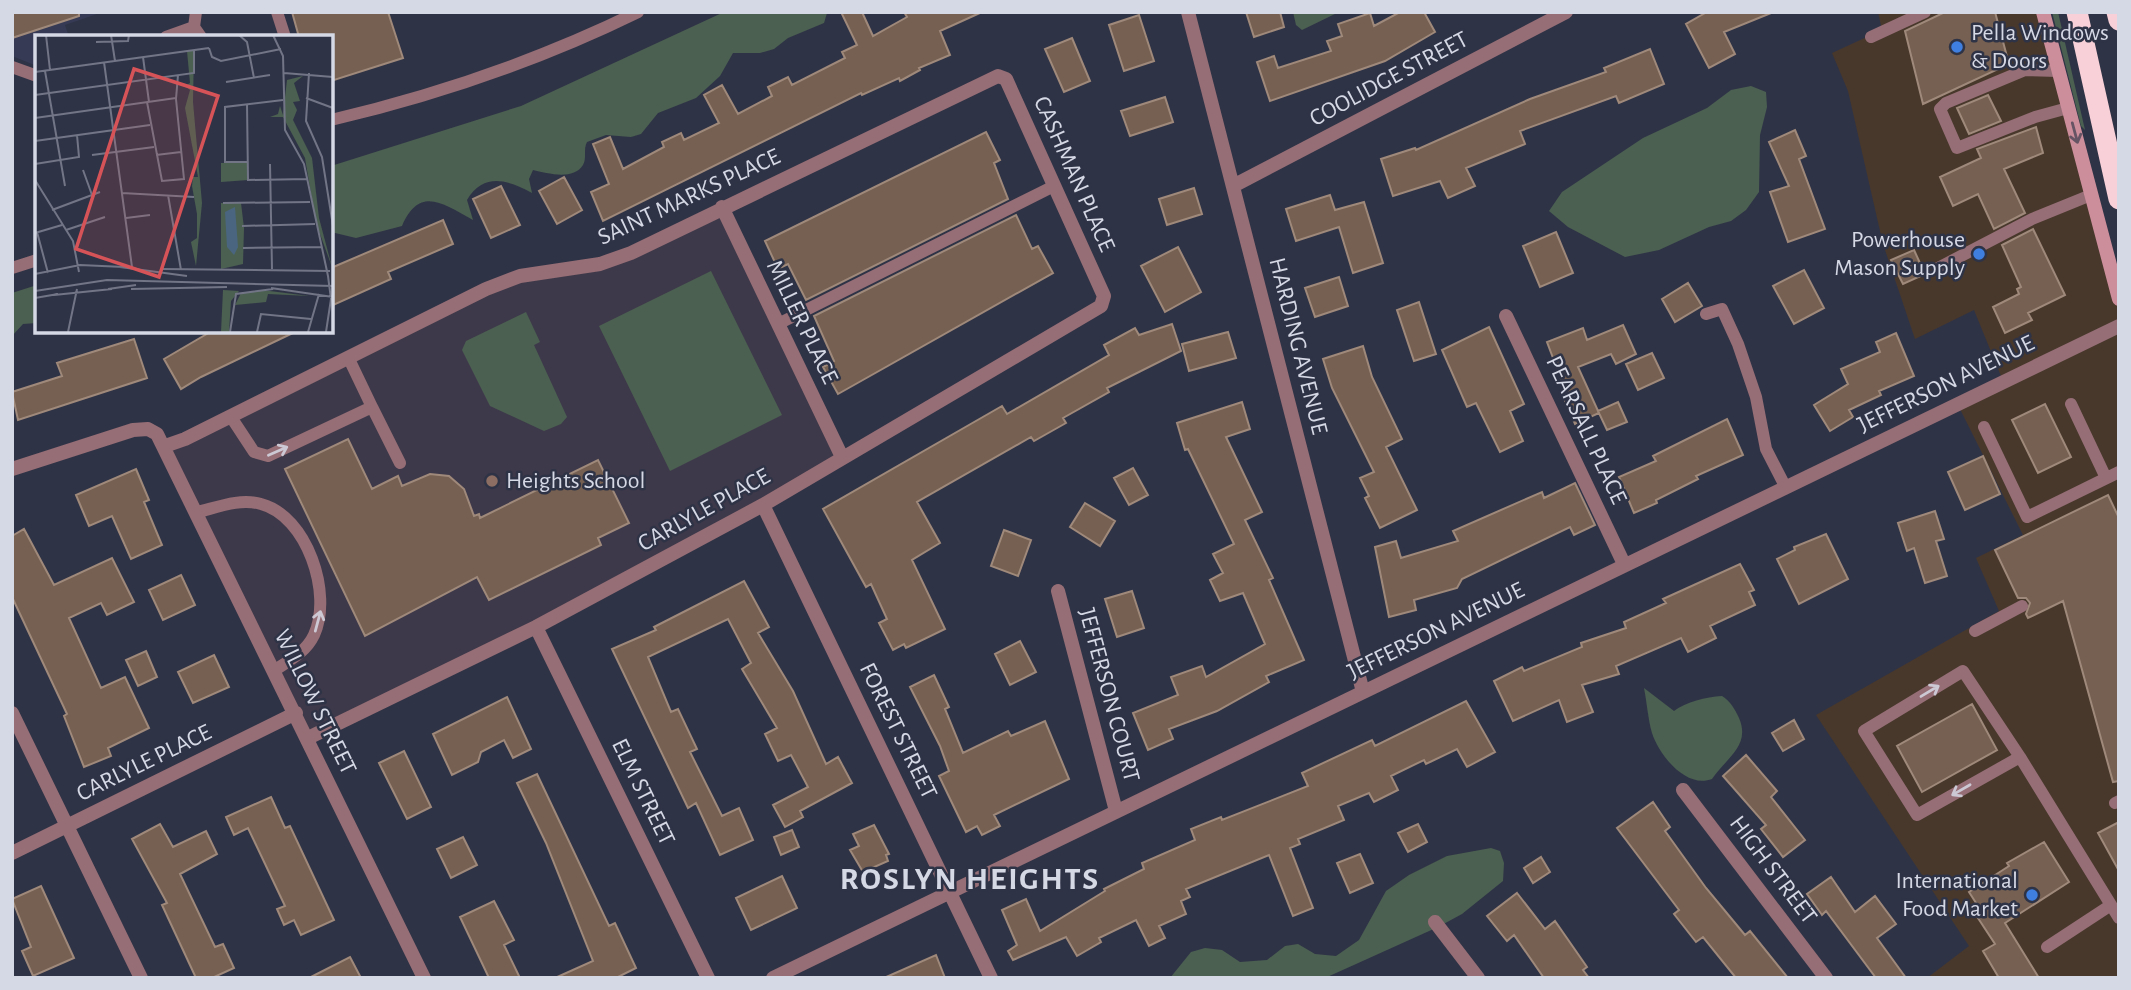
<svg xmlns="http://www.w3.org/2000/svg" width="2131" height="990" font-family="'Alegreya Sans',sans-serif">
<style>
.commercial{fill:#48382c}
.built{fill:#363a54}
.education{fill:#3e394a}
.green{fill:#4b6051}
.building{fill:#756051;stroke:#9f897a;stroke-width:2}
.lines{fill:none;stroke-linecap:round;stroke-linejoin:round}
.lane{stroke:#966e76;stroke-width:12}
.street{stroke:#966e76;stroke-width:14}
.secondary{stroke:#cd8e9b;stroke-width:14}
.highway{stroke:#f8d0d7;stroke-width:21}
.oneway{stroke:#665364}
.oneway2{stroke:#ccc8d4}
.shop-dot{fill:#3f7fe0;stroke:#2f3346;stroke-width:2.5}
.education-dot{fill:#8d6e63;stroke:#2f3346;stroke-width:2.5}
.labels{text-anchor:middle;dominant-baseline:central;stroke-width:5;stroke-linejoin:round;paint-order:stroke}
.poi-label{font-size:24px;fill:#d5d8e5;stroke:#2f3346;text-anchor:start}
.street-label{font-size:24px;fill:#d5d8e5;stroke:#2f3346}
.district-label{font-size:32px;font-weight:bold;letter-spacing:2px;fill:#d5d8e5;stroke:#2f3346}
.inset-road{fill:none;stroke:#717586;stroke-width:2}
.view{fill:#d65457;fill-opacity:0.15;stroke:#d65457;stroke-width:3.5}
.inset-edge{fill:none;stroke:#d5d8e5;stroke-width:3.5}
</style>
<rect width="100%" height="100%" fill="#2f3346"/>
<path class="commercial" d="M1878,12H2043L2119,299V978H1927L1969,946L1816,715L1999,611L1976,558L2023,535L1958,405L2003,381L1974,310L1915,339L1883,244L1848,91L1832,53L1882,30Z"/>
<path class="built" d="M12,12H103L65,25L69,37H37V66L12,56Z"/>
<path class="education" d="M722,207L842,457L763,505L308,738L166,448L486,289L586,266Z"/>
<path class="green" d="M724,12L827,13L824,23L788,38L774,49L760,53H733L720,76L696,98L658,113L641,134L631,137L606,135L587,142C583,149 587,158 583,165C573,181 547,173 533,170L529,179L532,193C508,180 484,172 467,200L473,220C443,204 420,185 402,226L356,238L331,232V166L521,106Z
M1293,12H1339L1302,30L1296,25Z
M2052,12H2058L2085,130L2081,126Z
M1751,86L1766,92L1767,107L1760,135L1759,192L1746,210L1731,221L1709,227L1659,250L1625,257L1568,227L1549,211L1562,192L1643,138L1707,108L1731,90Z
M711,271L782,415L670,471L599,326Z
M37,285V323L23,324L12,336V293Z
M526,312L540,342L534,345L567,417L561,424L544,431L490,406L462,350L466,341Z
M1644,688L1674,711C1686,702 1706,697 1722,696C1730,701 1735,709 1739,718C1751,746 1726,758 1712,779C1686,789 1659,755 1652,733C1648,719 1647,703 1644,688Z
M1491,848L1500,851L1504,863L1503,881L1462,914L1438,927L1325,978H1170L1191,952L1205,948L1222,950L1240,962L1267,960L1285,946L1298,944L1315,954L1336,956L1359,940L1386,891L1409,875L1447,856Z"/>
<path class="building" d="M12,12H79V16L12,38Z
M292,12H388L403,58L331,81V37H299Z
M841,12H862L873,36L907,17L904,12H982L940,31L950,55L919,68L920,70L900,81L899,78L862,95L861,93L603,221L591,192L609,184L593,144L610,137L623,169L664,147L662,142L681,133L684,140L719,123L704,95L722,85L738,114L772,96L768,87L788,77L792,85L845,58L842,52L857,45Z
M1246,12H1280L1284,27L1254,37Z
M1400,12H1424L1435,32L1385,61L1270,101L1257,62L1274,56L1278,68L1331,51L1327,41L1342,36L1338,24L1370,13L1374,26Z
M1707,12H1771V13L1724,32L1735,54L1709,68L1686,24Z
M1945,12H1995L2009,64L1923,104L1905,31Z
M1139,15L1154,61L1124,71L1109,25Z
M1072,38L1090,81L1064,92L1045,49Z
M1650,49L1664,84L1619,103L1616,96L1520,131L1525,144L1466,168L1475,186L1448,198L1440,181L1393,196L1381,159L1415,148L1416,150L1530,99L1606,72L1604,68Z
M1988,95L2001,121L1969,134L1957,108Z
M1165,97L1173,122L1130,136L1121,111Z
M2036,127L2043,153L2004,169L2025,213L1994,229L1978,194L1953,206L1940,177L1981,158L1977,149Z
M1795,130L1806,156L1799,159L1825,229L1788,242L1770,192L1789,186L1769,142Z
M986,132L1000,160L994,163L1008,199L806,300L788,264L778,269L765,241Z
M564,177L582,210L557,224L539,191Z
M501,186L520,225L491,238L473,199Z
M1194,188L1202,214L1167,225L1159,199Z
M1330,195L1335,210L1364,202L1383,263L1353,273L1339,227L1296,241L1286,209Z
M1016,215L1032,249L1038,246L1053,273L838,394L823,367L834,361L814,316Z
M443,220L453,244L388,272L391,279L331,306V268Z
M2033,229L2065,295L2028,313L2032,320L2005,333L1993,307L2019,294L2017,289L2021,287L2002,245Z
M1556,232L1573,273L1540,287L1523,246Z
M1178,247L1201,292L1165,312L1141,266Z
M1914,250L1925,274L1903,284L1891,260Z
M1804,270L1824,308L1794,324L1773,286Z
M1339,277L1348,306L1315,317L1305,288Z
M1688,283L1702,306L1675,322L1662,299Z
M1419,302L1436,354L1414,361L1397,310Z
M1172,324L1181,351L1107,388L1109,392L1063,418L1066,423L1034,441L1031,437L917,502L940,543L912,560L945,629L906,648L904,644L893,650L879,623L887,619L871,584L866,587L823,509L1002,406L1007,414L1109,355L1104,345L1135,328L1139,335Z
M1623,325L1636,354L1616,364L1611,354L1578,367L1599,413L1575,424L1563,396L1567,395L1547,342L1583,328L1587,340Z
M1489,327L1524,404L1510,411L1523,441L1500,452L1476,403L1467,407L1442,350Z
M212,331H297L201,377L181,389L164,359Z
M1228,332L1236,358L1189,371L1182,344Z
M1896,333L1914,376L1879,391L1881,395L1849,410L1853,417L1830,431L1814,405L1848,384L1841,369L1880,352L1876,342Z
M134,339L147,378L18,420L12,392L62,376L57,363Z
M1363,346L1372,377L1402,439L1386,447L1417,510L1380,528L1365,498L1369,496L1360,478L1374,472L1332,388L1323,359Z
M1652,353L1664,378L1638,390L1626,364Z
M1242,402L1250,429L1226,437L1262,512L1245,520L1273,578L1269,580L1304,660L1266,676L1269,682L1217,711L1169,729L1173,739L1148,750L1133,713L1178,695L1171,677L1202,666L1206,677L1265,644L1243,593L1220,601L1210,580L1223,573L1213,554L1234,544L1188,449L1185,450L1177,423Z
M1618,402L1627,422L1607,430L1598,411Z
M2045,404L2071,457L2038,473L2012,420Z
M1727,419L1743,455L1696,476L1698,479L1656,500L1657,503L1634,513L1619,477L1656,461L1653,456Z
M348,439L372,489L398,476L402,486L430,474L449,476L464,489L474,516L479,514L480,518L598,460L629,523L598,538L601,545L489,600L477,577L365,636L285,469Z
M1983,456L2000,494L1965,510L1948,472Z
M1133,468L1148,495L1129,505L1114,478Z
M136,469L149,500L144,502L162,545L131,559L112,516L89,526L76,495Z
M1575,483L1595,525L1574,535L1570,527L1462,579L1457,588L1414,600L1416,610L1389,617L1375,547L1396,541L1401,558L1458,541L1453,531L1542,492L1544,498Z
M2108,495L2119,518V781L2113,782L2063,601L2028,618L2026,614L2030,603L2026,598H2018L1995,550Z
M1085,503L1115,521L1100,546L1070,527Z
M1935,511L1944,539L1936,541L1947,576L1925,583L1914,548L1907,551L1898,523Z
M24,529L54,585L112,558L134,602L107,615L101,603L69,618L101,688L125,677L149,728L108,748L111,756L84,767L64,716L67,714L12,597V536Z
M1004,530L1031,540L1018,576L991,566Z
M1826,534L1848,579L1799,604L1777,559L1795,550L1794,547Z
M1740,564L1754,590L1749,592L1755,605L1710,626L1716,638L1688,652L1681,638L1616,666L1619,674L1582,685L1593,712L1567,722L1559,700L1513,721L1494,681L1522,667L1524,671L1582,647L1581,643L1626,628L1624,622L1666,603L1663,599Z
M181,575L195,605L163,620L149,590Z
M744,581L769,627L758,633L793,691L826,764L838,757L852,783L800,811L803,817L785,827L773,805L808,787L791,755L778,761L765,734L777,728L742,669L751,663L728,619L648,657L671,712L678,709L697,749L690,752L722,816L739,808L753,840L720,855L696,803L688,808L612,649L656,630L654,627Z
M1132,591L1144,628L1117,637L1105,599Z
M1020,641L1036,672L1010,685L995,654Z
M146,651L157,677L138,686L126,660Z
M214,655L229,687L193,703L178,672Z
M934,675L949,707L945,709L963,753L1008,731L1011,736L1045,721L1069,779L994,815L1000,826L982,835L977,826L966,832L939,776L949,771L940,746L910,687Z
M507,697L531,749L513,758L504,740L481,752L478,762L452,775L433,734Z
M1466,701L1495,752L1467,767L1457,749L1426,764L1424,760L1391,776L1398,790L1374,802L1369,793L1338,806L1344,820L1298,839L1300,844L1290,848L1313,908L1293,916L1269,855L1186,889L1190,897L1181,901L1186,914L1159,926L1165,938L1149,946L1136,920L1099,938L1101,942L1077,956L1066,937L1013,960L1008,951L1017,945L1002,910L1026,899L1040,931L1105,891L1104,889L1144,869L1142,863L1195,840L1191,829L1221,817L1222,820L1308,786L1302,773L1372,740L1375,746Z
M1972,704L1997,750L1922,792L1897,746Z
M1794,720L1804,739L1783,751L1772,733Z
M404,751L431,807L407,819L379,763Z
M1746,755L1777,791L1771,797L1805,840L1783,857L1761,829L1766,825L1723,776Z
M537,774L609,926L615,923L636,968L616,978H555L593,961L546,843L517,783Z
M271,797L285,828L290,826L334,920L301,935L294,920L284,925L277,909L285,906L248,828L234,835L226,817Z
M1653,802L1670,827L1665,831L1706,888L1745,935L1750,931L1788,978H1736L1703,937L1696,942L1674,914L1679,910L1617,828Z
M2119,822V871L2098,833Z
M160,824L173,847L206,831L217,854L180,874L215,947L223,944L234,968L212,978H196L162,905L167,903L132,839Z
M1418,824L1427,842L1408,852L1398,833Z
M874,825L889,854L886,855L888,861L863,872L850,850L859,846L853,834Z
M792,830L799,847L781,855L774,837Z
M463,837L477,865L451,878L437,849Z
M2044,842L2069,882L2005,923L2039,978H1999L1983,951L1995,944L1972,909L1978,906L1969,892L2009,866L2007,863Z
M1360,854L1373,883L1350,893L1337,863Z
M1541,857L1550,872L1533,883L1524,868Z
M782,876L797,908L751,930L736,898Z
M1831,877L1855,912L1875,896L1896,924L1877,938L1906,978H1876L1826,911L1822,915L1807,894Z
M41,886L74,958L33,976L22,951L31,947L12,899Z
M1517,893L1545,929L1555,921L1587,967L1583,970L1589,978H1544L1514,935L1507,941L1487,916Z
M494,901L514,940L504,945L520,978H489L460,917Z
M936,955L945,978H884Z
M350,957L361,978H309Z"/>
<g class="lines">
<path class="lane" d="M196,12L194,27L201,37
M277,12L285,37
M166,37L194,27
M1871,37L1925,12
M12,67L37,76
M2058,71L2025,70L1946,103L1940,109L1957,148L2035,117L2068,108
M331,120C437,95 540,60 638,12
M12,268L37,260
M1938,268L2032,219L2091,195
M1706,314L1722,309L1738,344L1756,397L1766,449L1785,486
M778,324L1054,186
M2071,404L2106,478
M372,407L400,463
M231,417L254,452L268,456L372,407L349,359
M1984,427L2027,517L2119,472
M198,512C218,507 240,498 261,504C307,516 333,594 314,635C306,652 290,660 275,670
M1975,631L2022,606
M2020,757L1917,815L1864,731L1963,671L2020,757L2119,918
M2115,803L2119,801
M2047,947L2111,905"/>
<path class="street" d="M1188,12L1363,692
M1233,186L1566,12
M722,207L842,457
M1506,316L1624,564
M165,446L185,439L486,289L520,276L600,264L631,253L998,76L1006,79L1104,296L1101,306L763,505L536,627L308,738
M12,469L133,430L148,429L157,434L424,978
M763,505L991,978
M1058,591L1116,811
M536,627L708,978
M12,713L141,978
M1683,790L1826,978
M12,853L296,713
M1435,922L1478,978
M773,978L2119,326"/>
<path class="secondary" d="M2043,12L2119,299"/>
<path class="highway" d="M2077,12L2119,199
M2117,12L2119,20"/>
</g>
<defs><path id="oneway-shaft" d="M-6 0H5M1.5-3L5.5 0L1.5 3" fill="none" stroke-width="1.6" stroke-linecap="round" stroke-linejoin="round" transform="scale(1.75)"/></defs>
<use class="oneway" href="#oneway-shaft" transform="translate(2075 133) rotate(75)"/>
<g class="oneway2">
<use href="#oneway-shaft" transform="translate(278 451) rotate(-24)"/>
<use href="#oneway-shaft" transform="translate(318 621) rotate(-75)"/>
<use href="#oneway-shaft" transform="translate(1930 691) rotate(-31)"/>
<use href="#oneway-shaft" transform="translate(1961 790) rotate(150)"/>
</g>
<g class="shop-dot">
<circle cx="1957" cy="47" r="7"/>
<circle cx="1979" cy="254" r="7"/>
<circle cx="2032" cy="895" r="7"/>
</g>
<circle class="education-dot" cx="492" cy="481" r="7"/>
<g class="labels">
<g class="poi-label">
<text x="1971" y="33">Pella Windows<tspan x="1971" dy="28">&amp; Doors</tspan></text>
<text x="1965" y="240" text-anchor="end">Powerhouse<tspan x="1965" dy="28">Mason Supply</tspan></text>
<text x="506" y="481">Heights School</text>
<text x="2018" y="881" text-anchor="end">International<tspan x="2018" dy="28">Food Market</tspan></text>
</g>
<g class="street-label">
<text transform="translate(1389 79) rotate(-28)">COOLIDGE STREET</text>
<text transform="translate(1074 174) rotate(66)">CASHMAN PLACE</text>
<text transform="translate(689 197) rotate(-25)">SAINT MARKS PLACE</text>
<text transform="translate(802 322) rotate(64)">MILLER PLACE</text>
<text transform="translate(1298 346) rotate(76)">HARDING AVENUE</text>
<text transform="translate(1946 384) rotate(-26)">JEFFERSON AVENUE</text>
<text transform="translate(1586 430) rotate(65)">PEARSALL PLACE</text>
<text transform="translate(704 510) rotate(-29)">CARLYLE PLACE</text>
<text transform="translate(1436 631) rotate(-26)">JEFFERSON AVENUE</text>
<text transform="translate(1109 695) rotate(75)">JEFFERSON COURT</text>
<text transform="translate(315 702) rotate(64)">WILLOW STREET</text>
<text transform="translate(898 731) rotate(64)">FOREST STREET</text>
<text transform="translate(144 763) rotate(-26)">CARLYLE PLACE</text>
<text transform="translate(643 792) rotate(64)">ELM STREET</text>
<text transform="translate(1773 870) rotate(53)">HIGH STREET</text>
</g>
<g class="district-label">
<text x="970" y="879">ROSLYN HEIGHTS</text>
</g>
</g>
<g transform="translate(35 35)">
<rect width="298" height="298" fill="#2f3346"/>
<path d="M159,15L158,67L167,168L161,231L156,207L162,203V179L157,151L158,142H163L150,73L155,55L150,51L155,48L152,16ZM268,41L259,48L265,66L258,67L262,75L258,85L277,123L284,183L297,232L281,188L270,123L248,82H235L243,79L245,71L248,80L252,45ZM186,128H212L213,145L186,147ZM186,168H206L209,193L208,229L186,234ZM188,255L204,256L196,266L194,297H186ZM227,255L274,261L233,259L231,267L200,270L206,258Z" fill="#4b6051"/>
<path d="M200,172L203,212L199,220L192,212L190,177Z" fill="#496580"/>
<path class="inset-road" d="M11,0L15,35M76,0L80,26M204,0L212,7L219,43M238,0L248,21L250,95L269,129L293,241L296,264L291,297M61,7L93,6L94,0M174,13L177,22L186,26L246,14M108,22L114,67M69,27L97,232M10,36L30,151M0,37L174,13M249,38L298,42M274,38L271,86L287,122L298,191M191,47L235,40M0,60L159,38V15M271,63L298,73M112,67L127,146L149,144L141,64L143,40M212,69L213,145M0,83L141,63M0,106L115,90M57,120L119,112M121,120L146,117M213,127H190V72L248,65M0,129L44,122L42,100M235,129L237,234M48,135L57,160M0,145L38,206L44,237M212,145L272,144M87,158L159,162M133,160L146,235M188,168L275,167M17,175L65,157M91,183L115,180M207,191L280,189M31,195L70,182M2,197L13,238M0,198L27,190M208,213L286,212M85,232L152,241M126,234L295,236M0,239L45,230L89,232M236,253L298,262M73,254L101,250M96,254L192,252M0,256L72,245L298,251M19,260L77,254M0,263L23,259M33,297L42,254M195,297L201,259L238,254M222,297L226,279L276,284M273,297L284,259"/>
<path class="view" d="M99,34L183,61L124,242L41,214Z"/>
<rect width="298" height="298" class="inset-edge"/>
</g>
<rect width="2131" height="990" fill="none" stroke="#d5d8e5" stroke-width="28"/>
</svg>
